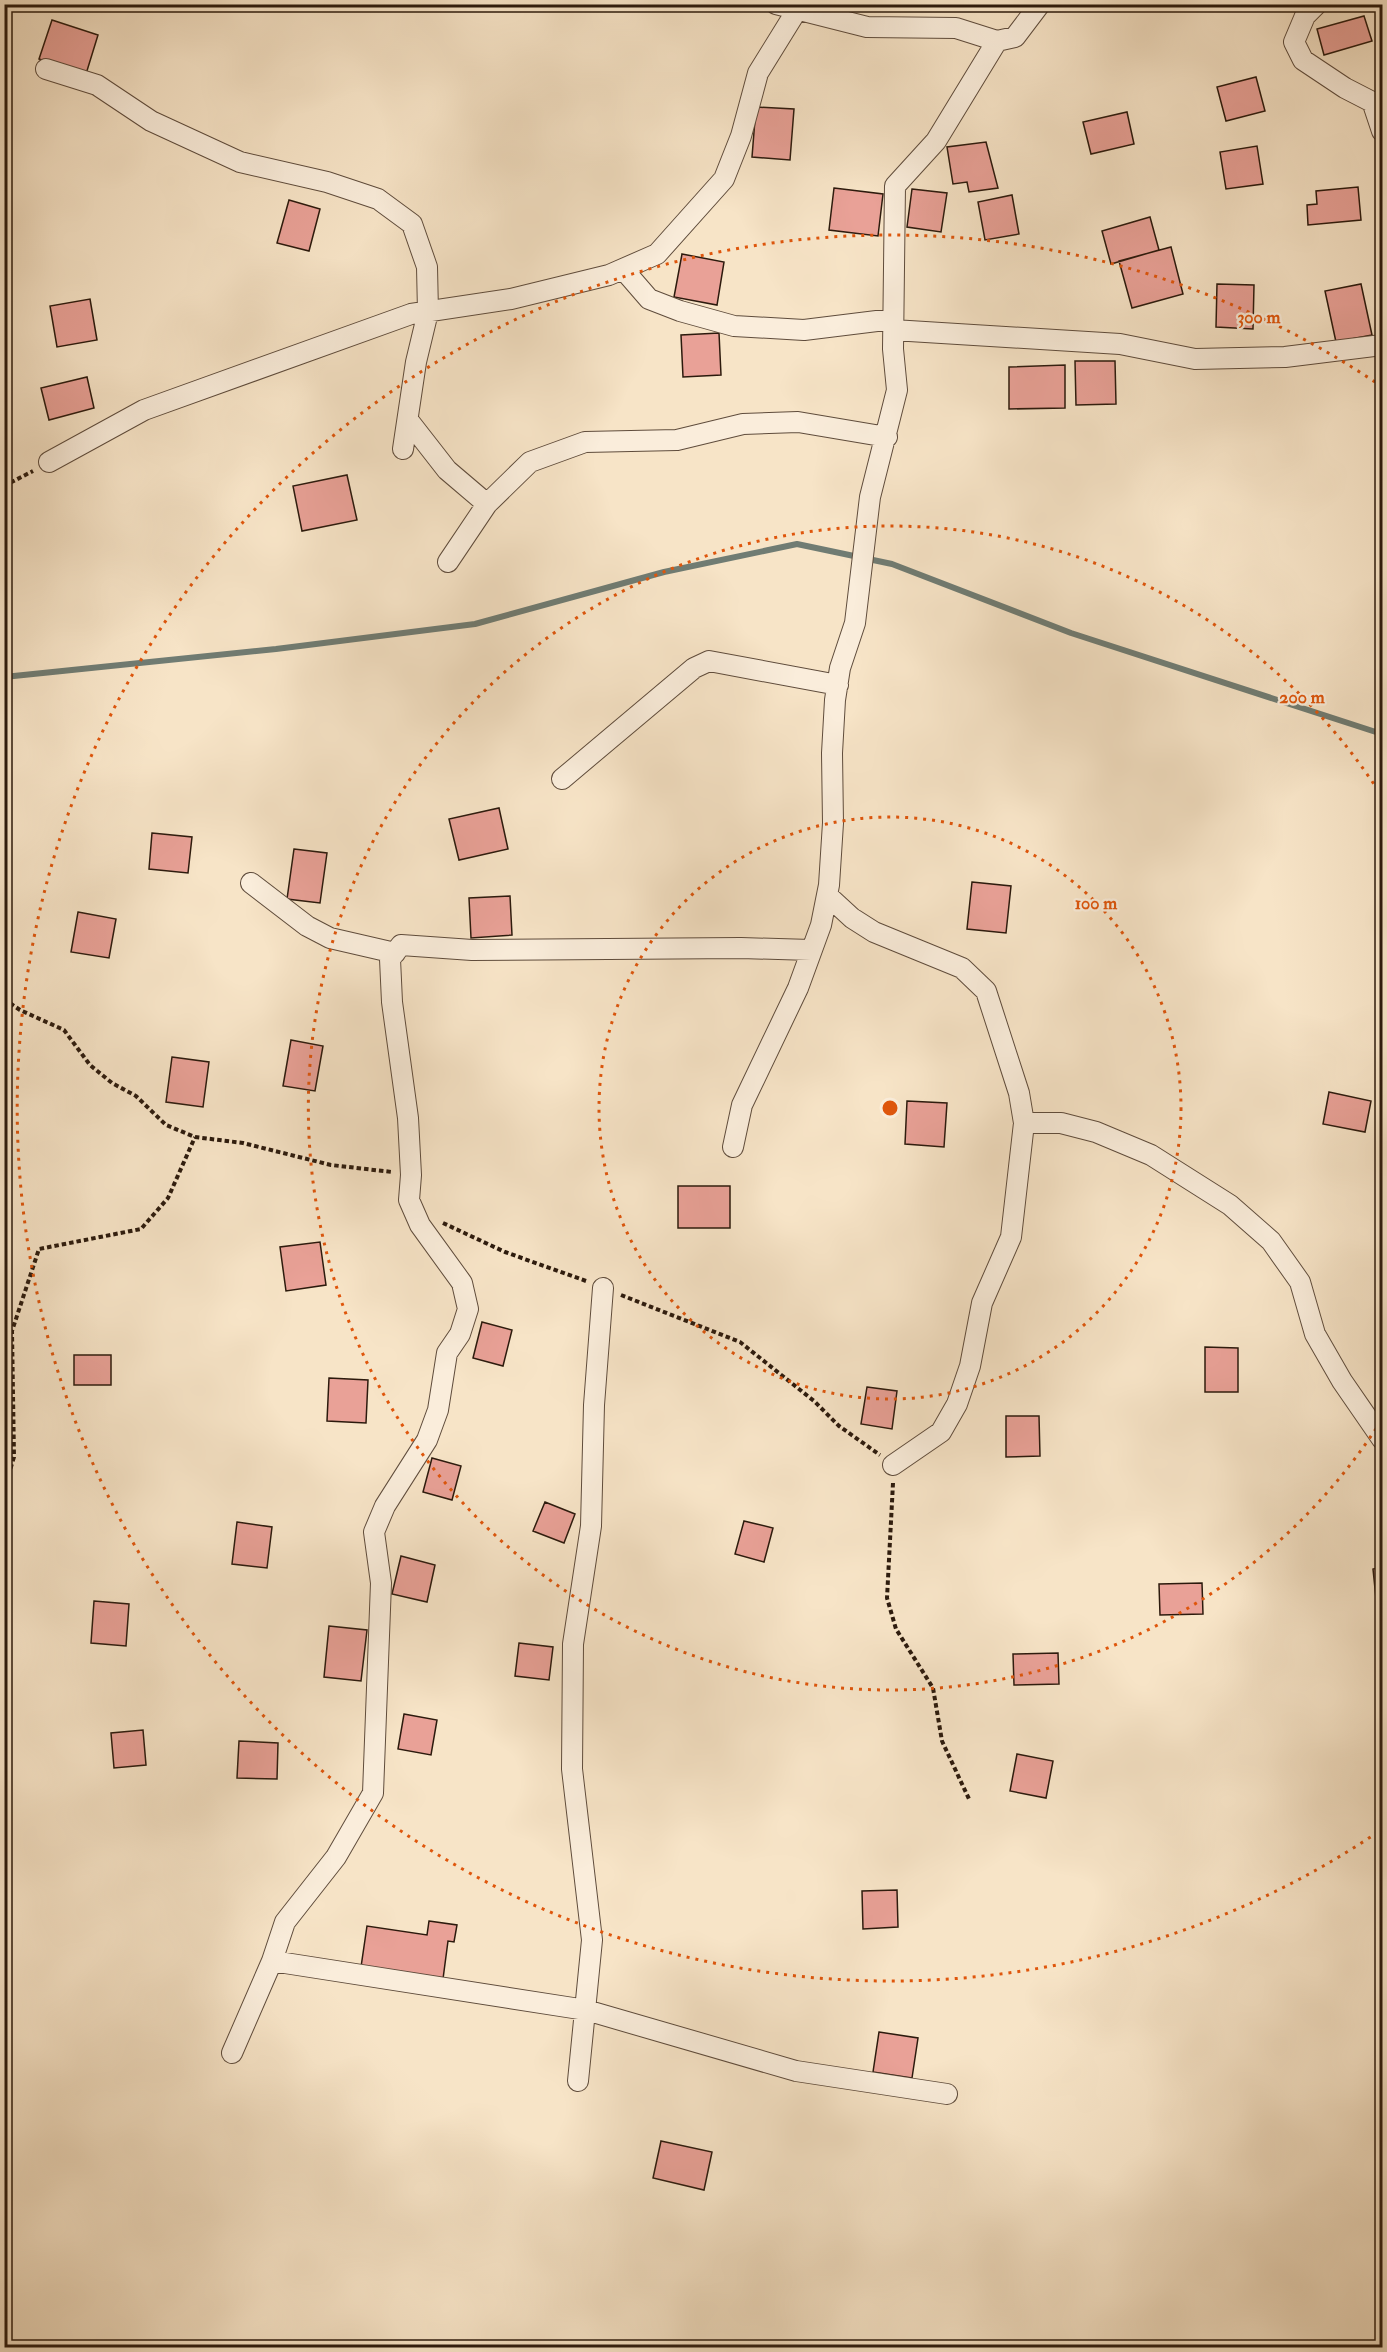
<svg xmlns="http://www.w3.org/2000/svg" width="1387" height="2352" font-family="'IM FELL Double Pica',serif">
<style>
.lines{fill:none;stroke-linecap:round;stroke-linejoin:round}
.stream{stroke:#707c73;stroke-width:6}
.building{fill:#e9a197;stroke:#2c1a0d;stroke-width:1.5}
.minor-casing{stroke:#5f4c3c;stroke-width:22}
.path{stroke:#2c1a0d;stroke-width:4;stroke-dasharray:4.5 3;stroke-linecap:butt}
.minor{stroke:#faeddb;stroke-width:20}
.ring{fill:none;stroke:#df560c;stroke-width:3;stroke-dasharray:3 6}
.centre{fill:#df560c;stroke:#faeddb;stroke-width:3}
.ring-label{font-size:18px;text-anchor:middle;font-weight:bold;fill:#df560c;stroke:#faeddb;stroke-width:4.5;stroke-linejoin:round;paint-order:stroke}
</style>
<rect width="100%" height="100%" fill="#f7e4c7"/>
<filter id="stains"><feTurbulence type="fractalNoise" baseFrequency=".00333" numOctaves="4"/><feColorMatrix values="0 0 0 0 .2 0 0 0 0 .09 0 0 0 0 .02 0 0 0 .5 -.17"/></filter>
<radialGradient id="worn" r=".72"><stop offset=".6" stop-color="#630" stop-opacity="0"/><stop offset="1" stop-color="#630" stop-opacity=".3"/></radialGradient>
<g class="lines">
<path class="stream" d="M4,677L276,649L475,624L664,572L797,544L892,564L1071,633L1382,734"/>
</g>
<path class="building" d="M1364,16L1372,41L1324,55L1317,29Z
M52,20L98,35L86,74L39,59Z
M1256,77L1265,111L1226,121L1217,87Z
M756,107L794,109L790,160L752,157Z
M1127,112L1134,144L1091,154L1083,122Z
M986,142L998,188L969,192L967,182L953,184L947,147Z
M1257,146L1263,184L1226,189L1220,152Z
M1358,187L1361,220L1308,225L1307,205L1317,204L1316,191Z
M834,188L883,194L878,236L829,230Z
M912,189L947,193L941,232L907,227Z
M1012,195L1019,234L985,240L978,202Z
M289,200L320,209L309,251L277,243Z
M1150,217L1159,250L1111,264L1102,231Z
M1171,247L1183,294L1132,308L1119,261Z
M682,254L724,262L717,305L674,297Z
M1217,284L1254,285L1253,329L1216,327Z
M1361,284L1372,335L1336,342L1325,291Z
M90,299L97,340L57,347L50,306Z
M719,333L721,375L683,377L681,335Z
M1075,361H1115L1116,404L1076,405Z
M1065,365V408L1009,409V367Z
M87,377L94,408L49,420L41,388Z
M347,475L357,520L302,531L293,486Z
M499,808L508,849L459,860L449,819Z
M152,833L192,837L188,873L149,869Z
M294,849L327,853L320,903L287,899Z
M972,882L1011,886L1006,933L967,929Z
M510,896L512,935L471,938L469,898Z
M78,912L116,919L109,958L71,952Z
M291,1040L323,1046L315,1091L283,1086Z
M172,1057L209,1062L203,1107L166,1102Z
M1329,1092L1371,1101L1365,1132L1323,1124Z
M907,1101L947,1103L944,1147L905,1144Z
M678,1186H730V1228H678Z
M320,1242L326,1285L286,1291L280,1247Z
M482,1322L512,1330L503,1366L473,1358Z
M1205,1347L1238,1348V1392H1205Z
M74,1355H111V1385H74Z
M329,1378L368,1380L366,1423L327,1421Z
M867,1387L897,1391L892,1429L861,1424Z
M1006,1416H1039L1040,1456L1006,1457Z
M432,1458L461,1466L452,1500L423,1492Z
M545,1502L575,1514L564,1543L533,1531Z
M744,1521L773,1528L764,1562L735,1554Z
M237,1522L272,1527L267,1568L232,1564Z
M401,1556L435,1565L427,1602L392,1594Z
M1382,1567V1607L1377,1608L1373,1569Z
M1202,1583L1203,1614L1160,1615L1159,1584Z
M94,1601L129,1604L126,1646L91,1643Z
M329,1626L367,1630L361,1681L324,1677Z
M519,1643L553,1647L549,1680L515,1676Z
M1058,1653L1059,1684L1014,1685L1013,1654Z
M404,1714L437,1720L431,1755L398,1749Z
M143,1730L146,1765L114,1768L111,1733Z
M239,1741L278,1743L277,1779L237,1778Z
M1017,1754L1053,1761L1046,1798L1010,1791Z
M897,1890L898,1927L863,1929L862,1891Z
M429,1921L457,1925L454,1942L448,1941L443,1979L361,1967L367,1926L427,1935Z
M879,2032L918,2038L912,2078L873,2072Z
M661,2141L712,2152L704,2190L653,2178Z"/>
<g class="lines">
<g class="minor-casing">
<path id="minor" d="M776,4L867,27L956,28L997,41L1015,37L1040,4
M1317,4L1305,16L1294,42L1303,60L1345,88L1382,107
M46,69L97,85L151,121L240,162L327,182L378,199L412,224L427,267L428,312L416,362L403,449
M1373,104L1382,131
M623,269L649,299L680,311L734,326L804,330L893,319
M893,330L1120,344L1195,359L1285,357L1382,345
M408,420L447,470L487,504
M49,462L144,410L411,314L511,299L609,275L657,254L724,179L741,136L758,73L797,10
M448,562L487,504L530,462L585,442L677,440L743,424L798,422L887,437
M562,779L694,668L709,661L838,685
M251,883L307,926L330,938L395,953
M827,895L852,918L874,932L962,968L986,991L1019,1093L1024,1123L1011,1237L982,1303L970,1366L957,1404L941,1432L893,1465
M1024,1123H1061L1096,1132L1151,1155L1230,1205L1271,1241L1300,1282L1315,1334L1342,1381L1382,1439
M733,1147L742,1105L798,988L821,925L829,885L833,823L832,753L835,700L840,668L855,623L870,497L897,390L893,349L895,186L936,141L997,41
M272,1961L586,2010L796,2071L947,2094
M232,2053L272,1961L285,1922L336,1857L373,1793L381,1583L374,1532L385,1506L427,1440L438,1410L447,1353L460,1334L468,1309L462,1283L420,1225L409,1200L411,1175L408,1118L392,1002L390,959L401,945L472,950L741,948L811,950
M578,2081L592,1940L572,1769L573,1644L591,1526L594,1405L603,1288"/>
</g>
<path class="path" d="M4,486L33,471
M4,999L20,1010L64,1030L90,1065L112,1083L136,1096L166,1125L195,1137L243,1143L331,1165L392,1172
M443,1223L505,1252L586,1281
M621,1295L740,1342L814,1401L839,1426L880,1455
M893,1483L887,1598L896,1629L933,1688L942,1741L969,1799
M4,1490L14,1457L12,1331L39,1249L141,1229L168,1198L195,1137"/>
<use href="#minor" class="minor"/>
</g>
<g class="ring">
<circle cx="890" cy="1108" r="291"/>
<path d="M1381 1421A582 582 0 1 1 1381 795"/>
<path d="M1378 1832A873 873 0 1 1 1378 384"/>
</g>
<circle cx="890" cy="1108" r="9" class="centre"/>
<g class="ring-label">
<text x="1259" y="323">300 m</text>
<text x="1302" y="703">200 m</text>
<text x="1096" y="909">100 m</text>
</g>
<rect width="1387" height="2352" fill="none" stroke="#f7e4c7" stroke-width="24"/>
<rect x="6" y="6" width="1375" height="2340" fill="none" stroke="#2c1a0d" stroke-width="3"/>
<rect x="12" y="12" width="1363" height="2328" fill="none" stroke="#2c1a0d" stroke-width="1.5"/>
<rect width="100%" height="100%" filter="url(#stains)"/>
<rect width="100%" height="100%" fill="url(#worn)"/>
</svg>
